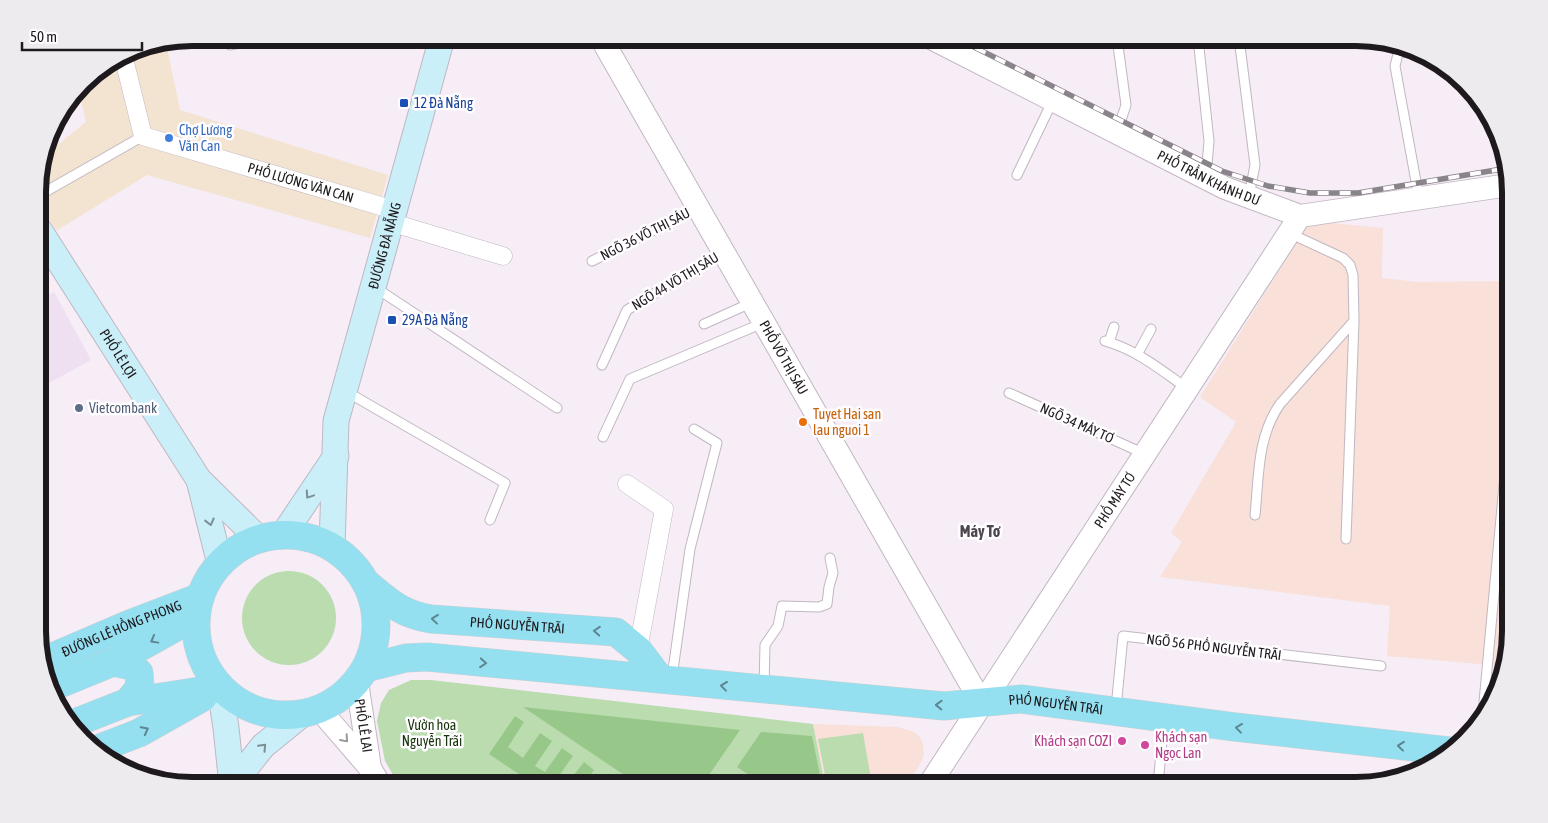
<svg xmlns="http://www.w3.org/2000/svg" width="1548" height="823" font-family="'Asap Condensed',sans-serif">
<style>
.commercial{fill:#f3e3d1}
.industrial{fill:#f9e0d8}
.built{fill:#eee0f1}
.green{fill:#badcaf}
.forest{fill:#98c889}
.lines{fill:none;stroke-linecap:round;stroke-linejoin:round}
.service-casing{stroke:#c0b7c1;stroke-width:11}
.minor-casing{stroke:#c0b7c1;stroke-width:19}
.tertiary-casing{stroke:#c0b7c1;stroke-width:24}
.secondary-casing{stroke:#c0b7c1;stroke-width:27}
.primary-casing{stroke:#d2d1d2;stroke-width:29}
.service{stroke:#fff;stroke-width:9}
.minor{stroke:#fff;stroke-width:18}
.tertiary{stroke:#fff;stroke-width:22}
.secondary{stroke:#caeff8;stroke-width:25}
.primary{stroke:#94dff0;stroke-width:28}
.rail-casing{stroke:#89838a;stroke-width:5.5}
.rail{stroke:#fffdff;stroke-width:4;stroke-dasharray:11;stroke-linecap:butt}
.oneway{stroke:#7c8f95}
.oneway2{stroke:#5e8691}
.oneway3{stroke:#999899}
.transit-dot{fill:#1a4fb4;stroke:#fffdff;stroke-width:2}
.shop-dot{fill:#3f7fe0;stroke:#fffdff;stroke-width:2}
.service-dot{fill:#5c6f8a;stroke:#fffdff;stroke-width:2}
.food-dot{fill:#e8710a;stroke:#fffdff;stroke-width:2}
.hotel-dot{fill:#d1479c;stroke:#fffdff;stroke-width:2}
.labels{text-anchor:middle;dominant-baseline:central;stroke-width:5;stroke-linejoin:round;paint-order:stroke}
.transit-label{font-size:14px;fill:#164399;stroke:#fffdff;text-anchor:start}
.shop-label{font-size:14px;fill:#366cbe;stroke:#fffdff;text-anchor:start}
.street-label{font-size:14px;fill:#1d191d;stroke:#fffdff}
.service-label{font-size:14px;fill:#4e5e75;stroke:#fffdff;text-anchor:start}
.food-label{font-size:14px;fill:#c56008;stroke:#fffdff;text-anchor:start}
.park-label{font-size:14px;fill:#153409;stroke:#fffdff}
.hotel-label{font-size:14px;fill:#b23c85;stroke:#fffdff;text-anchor:start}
.quarter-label{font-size:16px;font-weight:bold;fill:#4e4750;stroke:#fffdff}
.rim{fill:none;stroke:#1d191d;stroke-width:6}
</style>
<rect width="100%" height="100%" fill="#f6edf7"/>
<path class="commercial" d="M166,43L180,110L388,175L370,238L147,175L56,231L38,197V182L45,155L86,122L79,91L90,76L133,49Z"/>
<path class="industrial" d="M1310,221L1383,228L1382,278L1418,282L1510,281V631L1502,666L1387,656L1390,606L1160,577L1182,542L1171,533L1236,422L1200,397Z
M813,724L898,727L914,732L920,737L923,744L924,755L920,764L907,785H825Z"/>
<path class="built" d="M54,292L91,360L38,389V299Z"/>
<path class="green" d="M242 618a47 47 0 1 1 94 0a47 47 0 1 1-94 0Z
M411,680H431L813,724L825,785H399L385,761L377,721L381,703L389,690Z
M863,733L872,785H827L818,739Z"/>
<path class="forest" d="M523,707L740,730L702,785H639Z
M515,716L524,722L508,747L523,758L540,733L552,741L535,766L545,772L562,748L573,756L556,780L563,785H535L489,754Z
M761,732L812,736L822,785H759L749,775L737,767Z
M584,762L594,770L583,785H566Z"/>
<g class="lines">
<g class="service-casing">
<path id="service" d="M1117,38L1126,105L1117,132
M1198,38L1209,141L1206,177
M1239,38L1255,165L1249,196
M230,45L264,38
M1409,50L1398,54L1395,66L1419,198
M1017,175L1053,100
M38,196L143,136
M1289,233L1343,258L1350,265L1353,275L1354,321L1346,539
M592,261L698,208
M376,288L557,408
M704,324L753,302
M1105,341C1137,350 1161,370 1188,389
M1109,342L1114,327
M1138,353L1151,329
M602,365L627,310L723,252
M347,392L505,483L490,520
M1009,393L1145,454
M603,437L630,379L763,323
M1255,515C1259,476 1257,437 1280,404L1354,321
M672,677L690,549L717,443L694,429
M764,687L765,645L778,626L782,606L819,607L827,604L829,587L833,573L830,558
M1116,708L1123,636L1381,666
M1483,713L1510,420
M1158,785L1164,720"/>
</g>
<g class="minor-casing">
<g id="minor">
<path id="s1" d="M123,55L143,136L394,210"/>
<path d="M390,222L503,256"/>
<path d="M627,484L664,509L638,650"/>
</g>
</g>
<g class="tertiary-casing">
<g id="tertiary">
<path id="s2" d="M601,38L981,702"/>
<path id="s3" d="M931,38L1225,188L1300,216L1509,185"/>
<path id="s4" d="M357,682L370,768"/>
<path d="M320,710L370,768L380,785"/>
<path id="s5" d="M929,785L1300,216"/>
</g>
</g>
<g class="secondary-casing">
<g id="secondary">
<path id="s6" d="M38,228L199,480L259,539"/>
<path d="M199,480L220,564"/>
<path d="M283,535L336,456"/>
<path id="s7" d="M332,547L336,421L442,38"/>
<path d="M220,688L226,728L232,785"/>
<path d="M232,785L263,746L301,715"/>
</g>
</g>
<g class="primary-casing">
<g id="primary">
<circle cx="286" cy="625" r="90"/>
<path id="s8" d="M366,583C389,602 401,614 431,619L616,632L638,650L660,679"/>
<path id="s9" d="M43,661L127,625L200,597"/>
<path d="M113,662L132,666L139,673L140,687L128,702"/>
<path id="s10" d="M366,668L406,658L427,657L944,706L1021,699L1235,727L1449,751"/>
<path d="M52,687L113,662L196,616"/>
<path d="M72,724L128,702L220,688"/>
<path d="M100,748L139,733L203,697"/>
</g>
</g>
<use href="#service" class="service"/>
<use href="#minor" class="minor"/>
<use href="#tertiary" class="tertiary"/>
<use href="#secondary" class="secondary"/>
<use href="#primary" class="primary"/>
<g class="rail-casing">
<path id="rail" d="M956,38L1222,171L1268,186L1310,193H1358L1508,168"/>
</g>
<use href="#rail" class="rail"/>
</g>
<defs><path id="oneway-chevron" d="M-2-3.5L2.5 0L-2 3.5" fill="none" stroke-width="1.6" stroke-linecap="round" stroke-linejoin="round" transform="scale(1.25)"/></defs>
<g class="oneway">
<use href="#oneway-chevron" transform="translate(309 495) rotate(124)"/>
<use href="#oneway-chevron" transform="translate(210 522) rotate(76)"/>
<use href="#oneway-chevron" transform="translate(263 747) rotate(-47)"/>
</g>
<g class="oneway2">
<use href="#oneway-chevron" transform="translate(435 619) rotate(-174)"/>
<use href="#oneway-chevron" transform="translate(597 631) rotate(-176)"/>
<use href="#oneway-chevron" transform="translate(154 640) rotate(151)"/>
<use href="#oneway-chevron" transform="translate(483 663) rotate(5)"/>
<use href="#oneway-chevron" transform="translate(724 686) rotate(-173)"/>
<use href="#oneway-chevron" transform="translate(939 705) rotate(-178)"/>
<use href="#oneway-chevron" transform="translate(1239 728) rotate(-173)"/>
<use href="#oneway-chevron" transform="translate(145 730) rotate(-28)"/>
<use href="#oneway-chevron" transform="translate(1401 746) rotate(-174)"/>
</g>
<use class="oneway3" href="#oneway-chevron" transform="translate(345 739) rotate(49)"/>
<g class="transit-dot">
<rect x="399" y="98" width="10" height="10" rx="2.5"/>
<rect x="387" y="315" width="10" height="10" rx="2.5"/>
</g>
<circle class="shop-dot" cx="169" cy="138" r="5"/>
<circle class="service-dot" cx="79" cy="408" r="5"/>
<circle class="food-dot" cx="803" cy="422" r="5"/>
<g class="hotel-dot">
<circle cx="1122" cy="741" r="5"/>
<circle cx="1145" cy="745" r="5"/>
</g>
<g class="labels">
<g class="transit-label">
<text x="414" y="103">12 Đà Nẵng</text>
<text x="402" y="320">29A Đà Nẵng</text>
</g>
<g class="shop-label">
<text x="179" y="130">Chợ Lương<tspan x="179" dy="16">Văn Can</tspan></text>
</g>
<g class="street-label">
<text stroke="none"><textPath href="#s3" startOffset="311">PHỐ TRẦN KHÁNH DƯ</textPath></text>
<text stroke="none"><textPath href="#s1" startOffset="248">PHỐ LƯƠNG VĂN CAN</textPath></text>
<text transform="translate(645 234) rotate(-27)">NGÕ 36 VÕ THỊ SÁU</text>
<text stroke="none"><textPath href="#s7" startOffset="308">ĐƯỜNG ĐÀ NẴNG</textPath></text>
<text transform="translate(675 281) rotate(-31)">NGÕ 44 VÕ THỊ SÁU</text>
<text stroke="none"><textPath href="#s6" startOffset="149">PHỐ LÊ LỢI</textPath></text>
<text stroke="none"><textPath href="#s2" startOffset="368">PHỐ VÕ THỊ SÁU</textPath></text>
<text transform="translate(1077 423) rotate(24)">NGÕ 34 MÁY TƠ</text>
<text stroke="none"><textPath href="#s5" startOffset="340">PHỐ MÁY TƠ</textPath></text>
<text stroke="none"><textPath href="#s8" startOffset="162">PHỐ NGUYỄN TRÃI</textPath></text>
<text stroke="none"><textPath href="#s9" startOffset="85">ĐƯỜNG LÊ HỒNG PHONG</textPath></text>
<text transform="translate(1214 647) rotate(7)">NGÕ 56 PHỐ NGUYỄN TRÃI</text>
<text stroke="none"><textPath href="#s10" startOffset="694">PHỐ NGUYỄN TRÃI</textPath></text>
<text stroke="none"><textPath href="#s4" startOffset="44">PHỐ LÊ LAI</textPath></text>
</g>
<g class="service-label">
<text x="89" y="408">Vietcombank</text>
</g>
<g class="food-label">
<text x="813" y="414">Tuyet Hai san<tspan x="813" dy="16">lau nguoi 1</tspan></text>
</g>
<g class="park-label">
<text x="432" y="725">Vườn hoa<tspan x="432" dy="16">Nguyễn Trãi</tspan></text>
</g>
<g class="hotel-label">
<text x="1155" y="737">Khách sạn<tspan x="1155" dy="16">Ngọc Lan</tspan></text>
<text x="1112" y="741" text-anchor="end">Khách sạn COZI</text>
</g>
<g class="quarter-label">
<text x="980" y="531">Máy Tơ</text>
</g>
</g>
<path d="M0 0H1548V823H0ZM192 46H1356A146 146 0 0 1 1502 192V631A146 146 0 0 1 1356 777H192A146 146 0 0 1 46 631V192A146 146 0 0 1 192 46Z" fill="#edebed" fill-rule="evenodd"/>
<path class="rim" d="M192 46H1356A146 146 0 0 1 1502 192V631A146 146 0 0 1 1356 777H192A146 146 0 0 1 46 631V192A146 146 0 0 1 192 46Z"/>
<path d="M22 42v8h120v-8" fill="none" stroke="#1d191d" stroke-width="2.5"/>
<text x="30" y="42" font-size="15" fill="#1d191d" stroke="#fffdff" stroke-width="4" paint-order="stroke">50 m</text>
</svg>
